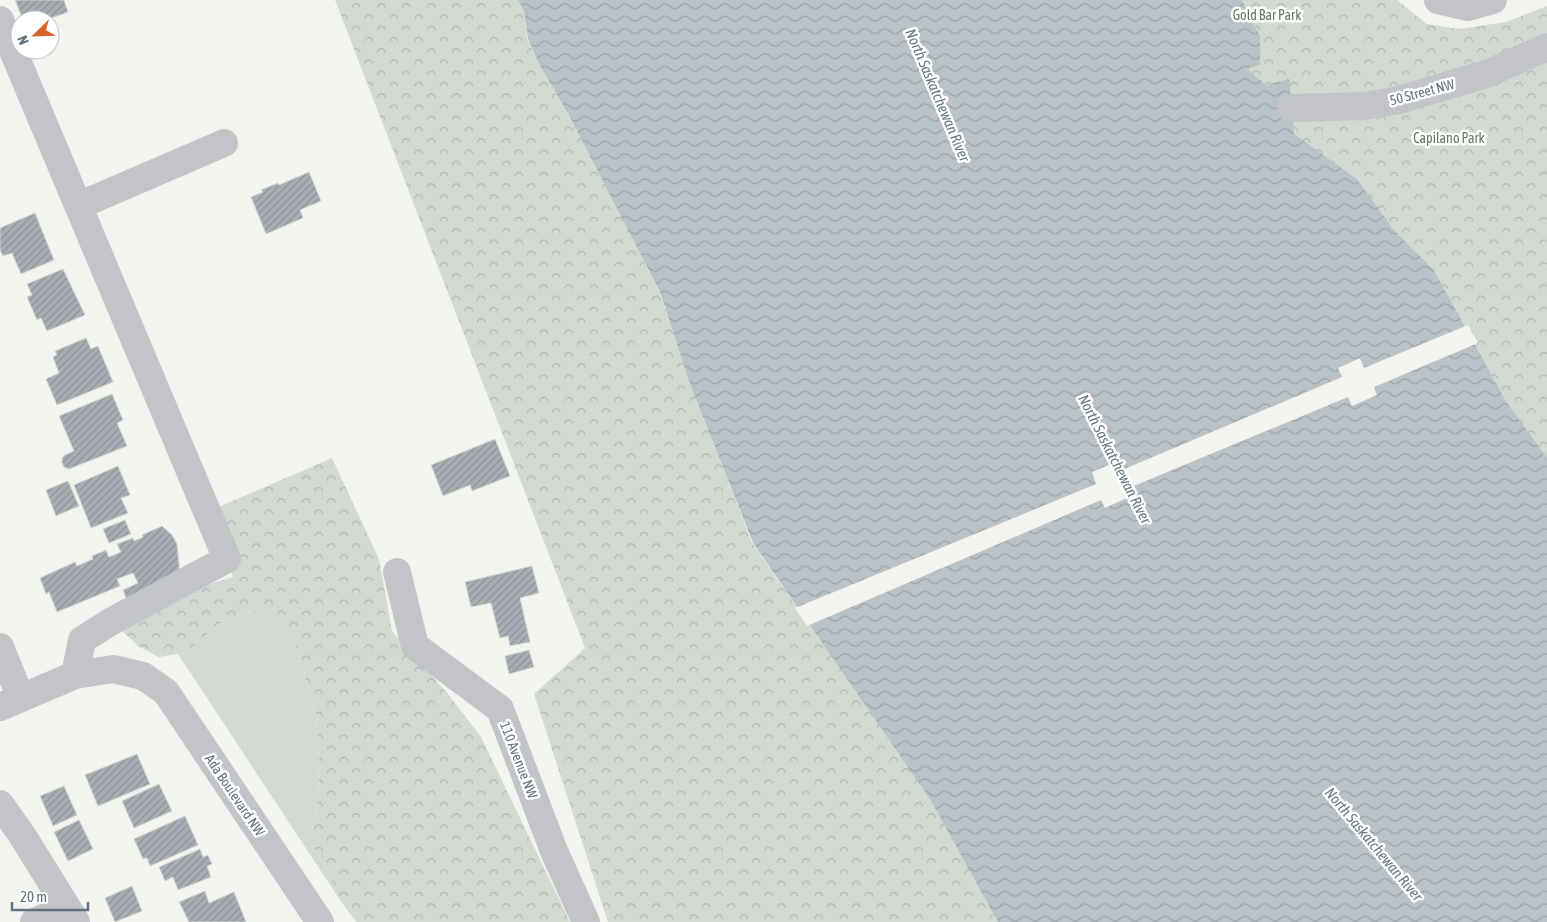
<svg xmlns="http://www.w3.org/2000/svg" width="1547" height="922" font-family="'Asap Condensed',sans-serif">
<style>
.green{fill:#d4dad1}
.forest{fill:url(#forest-crowns)}
.water{fill:url(#water-waves)}
.pier{fill:#f3f4f0}
.building{fill:url(#building-hatch);stroke:#d5d5d3}
.lines{fill:none;stroke-linecap:round;stroke-linejoin:round}
.minor{stroke:#c2c4c8;stroke-width:28}
.labels{text-anchor:middle;dominant-baseline:central;stroke-width:5;stroke-linejoin:round;paint-order:stroke}
.park-label{font-size:14px;fill:#657763;stroke:#fff}
.street-label{font-size:14px;fill:#64717f;stroke:#fff}
.water-label{font-size:15px;font-style:italic;fill:#657984;stroke:#fff}
</style>
<defs>
<pattern id="forest-crowns" width="20" height="18" patternUnits="userSpaceOnUse" patternTransform="scale(1.25)"><rect width="20" height="18" fill="#d4dad1"/><path d="M2 6a3 3 0 1 1 6 0M12 15a3 3 0 1 1 6 0" fill="none" stroke="#b0b5af"/></pattern>
<pattern id="water-waves" width="16" height="10" patternUnits="userSpaceOnUse" patternTransform="scale(1.25)"><rect width="16" height="10" fill="#b9c2c7"/><path d="M0 5q4-4 8 0t8 0" fill="none" stroke="#9aa2a7"/></pattern>
<pattern id="building-hatch" width="6" height="6" patternUnits="userSpaceOnUse" patternTransform="scale(1.25)"><rect width="6" height="6" fill="#a8aeb4"/><path d="M-1 1l2-2M0 6l6-6M5 7l2-2" fill="none" stroke="#8c9298"/></pattern>
</defs>
<rect width="100%" height="100%" fill="#f3f4f0"/>
<path class="green" d="M273,608L294,642L316,715L319,759L318,801L310,839L326,869L340,900L178,654L191,649L218,624L237,615Z"/>
<path class="forest" d="M335,0H519L524,10L527,38L538,62L587,148L659,291L690,383L752,543L931,798L998,922H608L534,694L585,648Z
M1242,0H1397L1427,24L1459,29L1506,22L1547,6V459L1506,401L1434,270L1394,230L1357,179L1293,134L1291,108L1246,69L1260,65V36Z
M332,458L379,559L392,631L448,694L481,737L570,922H356L340,900L326,869L310,839L318,801L319,759L316,715L294,642L273,608L237,615L218,624L191,649L178,654L159,657L138,646L121,630L180,593L233,577L207,512Z"/>
<path class="water" d="M518,0H1242L1260,36V65L1247,69L1266,85L1289,79L1294,134L1357,179L1394,230L1434,270L1506,401L1547,458V922H998L930,799L753,543L690,384L660,292L572,121L538,62L528,39L524,11Z"/>
<path class="pier" d="M1468,325L1478,343L1374,387L1377,395L1352,406L1348,397L1124,490L1127,498L1105,508L1101,500L807,626L795,608L1096,484L1092,472L1111,464L1115,473L1342,377L1338,368L1360,358L1364,368Z"/>
<path class="building" d="M15,0H64L68,12L46,20H23Z
M309,172L321,201L300,210L303,218L266,234L251,197L263,192L261,190L278,183L279,185Z
M35,213L54,260L21,274L12,253L3,256L0,250V228Z
M63,269L85,315L47,331L41,318L37,320L27,297L32,295L27,284Z
M86,338L91,349L98,346L113,382L57,405L46,379L59,373L53,357L57,355L55,351Z
M112,394L123,420L117,423L127,446L69,469L64,467L62,463V458L65,455L74,451L59,416Z
M495,439L510,476L472,491L470,485L443,496L431,465Z
M118,466L130,495L121,498L128,513L91,528L74,485Z
M68,481L79,506L56,516L46,490Z
M125,520L131,534L109,543L103,529Z
M162,526L172,535L177,544L179,564V575L129,605L123,590L138,583L133,573L117,579L120,586L57,612L49,592L46,594L40,578L75,562L77,566L93,559L92,556L106,550L109,557L121,552L117,544L133,538L134,541L143,537L142,535Z
M532,566L539,593L520,598L530,642L510,646L508,636L500,638L491,603L471,607L465,582Z
M529,650L534,667L509,674L505,656Z
M137,754L150,784L98,806L85,775Z
M159,784L172,811L134,828L122,801Z
M64,786L77,815L53,826L40,796Z
M185,816L198,845L150,866L147,858L143,859L134,839Z
M79,820L93,849L68,861L54,832Z
M200,849L203,857L208,855L212,864L207,866L211,877L178,890L173,877L165,881L159,867Z
M132,886L142,911L115,922L105,898Z
M205,891L209,903L234,892L246,922H189L179,902Z"/>
<g class="lines">
<path class="minor" d="M1438,0L1468,7L1493,0
M0,20L227,559L112,621L82,640L75,675
M1291,108L1365,106L1399,100L1489,73L1547,47
M78,206L224,143
M397,572L415,646L500,709L554,851L586,922
M0,647L21,698
M0,707L75,675L113,669L143,676L166,692L320,922
M0,804L22,835L76,922
M34,922L66,908"/>
</g>
<g class="labels">
<g class="park-label">
<text x="1267" y="15">Gold Bar Park</text>
<text x="1449" y="138">Capilano Park</text>
</g>
<g class="street-label">
<text transform="translate(1422 92) rotate(-15)">50 Street NW</text>
<text transform="translate(519 760) rotate(69)">110 Avenue NW</text>
<text transform="translate(235 795) rotate(56)">Ada Boulevard NW</text>
</g>
<g class="water-label">
<text transform="translate(938 95) rotate(67)">North Saskatchewan River</text>
<text transform="translate(1115 459) rotate(63)">North Saskatchewan River</text>
<text transform="translate(1374 844) rotate(50)">North Saskatchewan River</text>
</g>
</g>
<g transform="translate(35 35) rotate(247)"><circle r="24" fill="#ffffff" stroke="#c1c6cc"/>
<path d="M0-4L9 19L0 12L-9 19Z" fill="#d8632b"/>
<text y="-8" font-size="14" font-weight="bold" text-anchor="middle" fill="#64717f">N</text>
</g>
<path d="M12 902v8h76v-8" fill="none" stroke="#64717f" stroke-width="2.5"/>
<text x="20" y="902" font-size="15" fill="#64717f" stroke="#ffffff" stroke-width="4" paint-order="stroke">20 m</text>
</svg>
